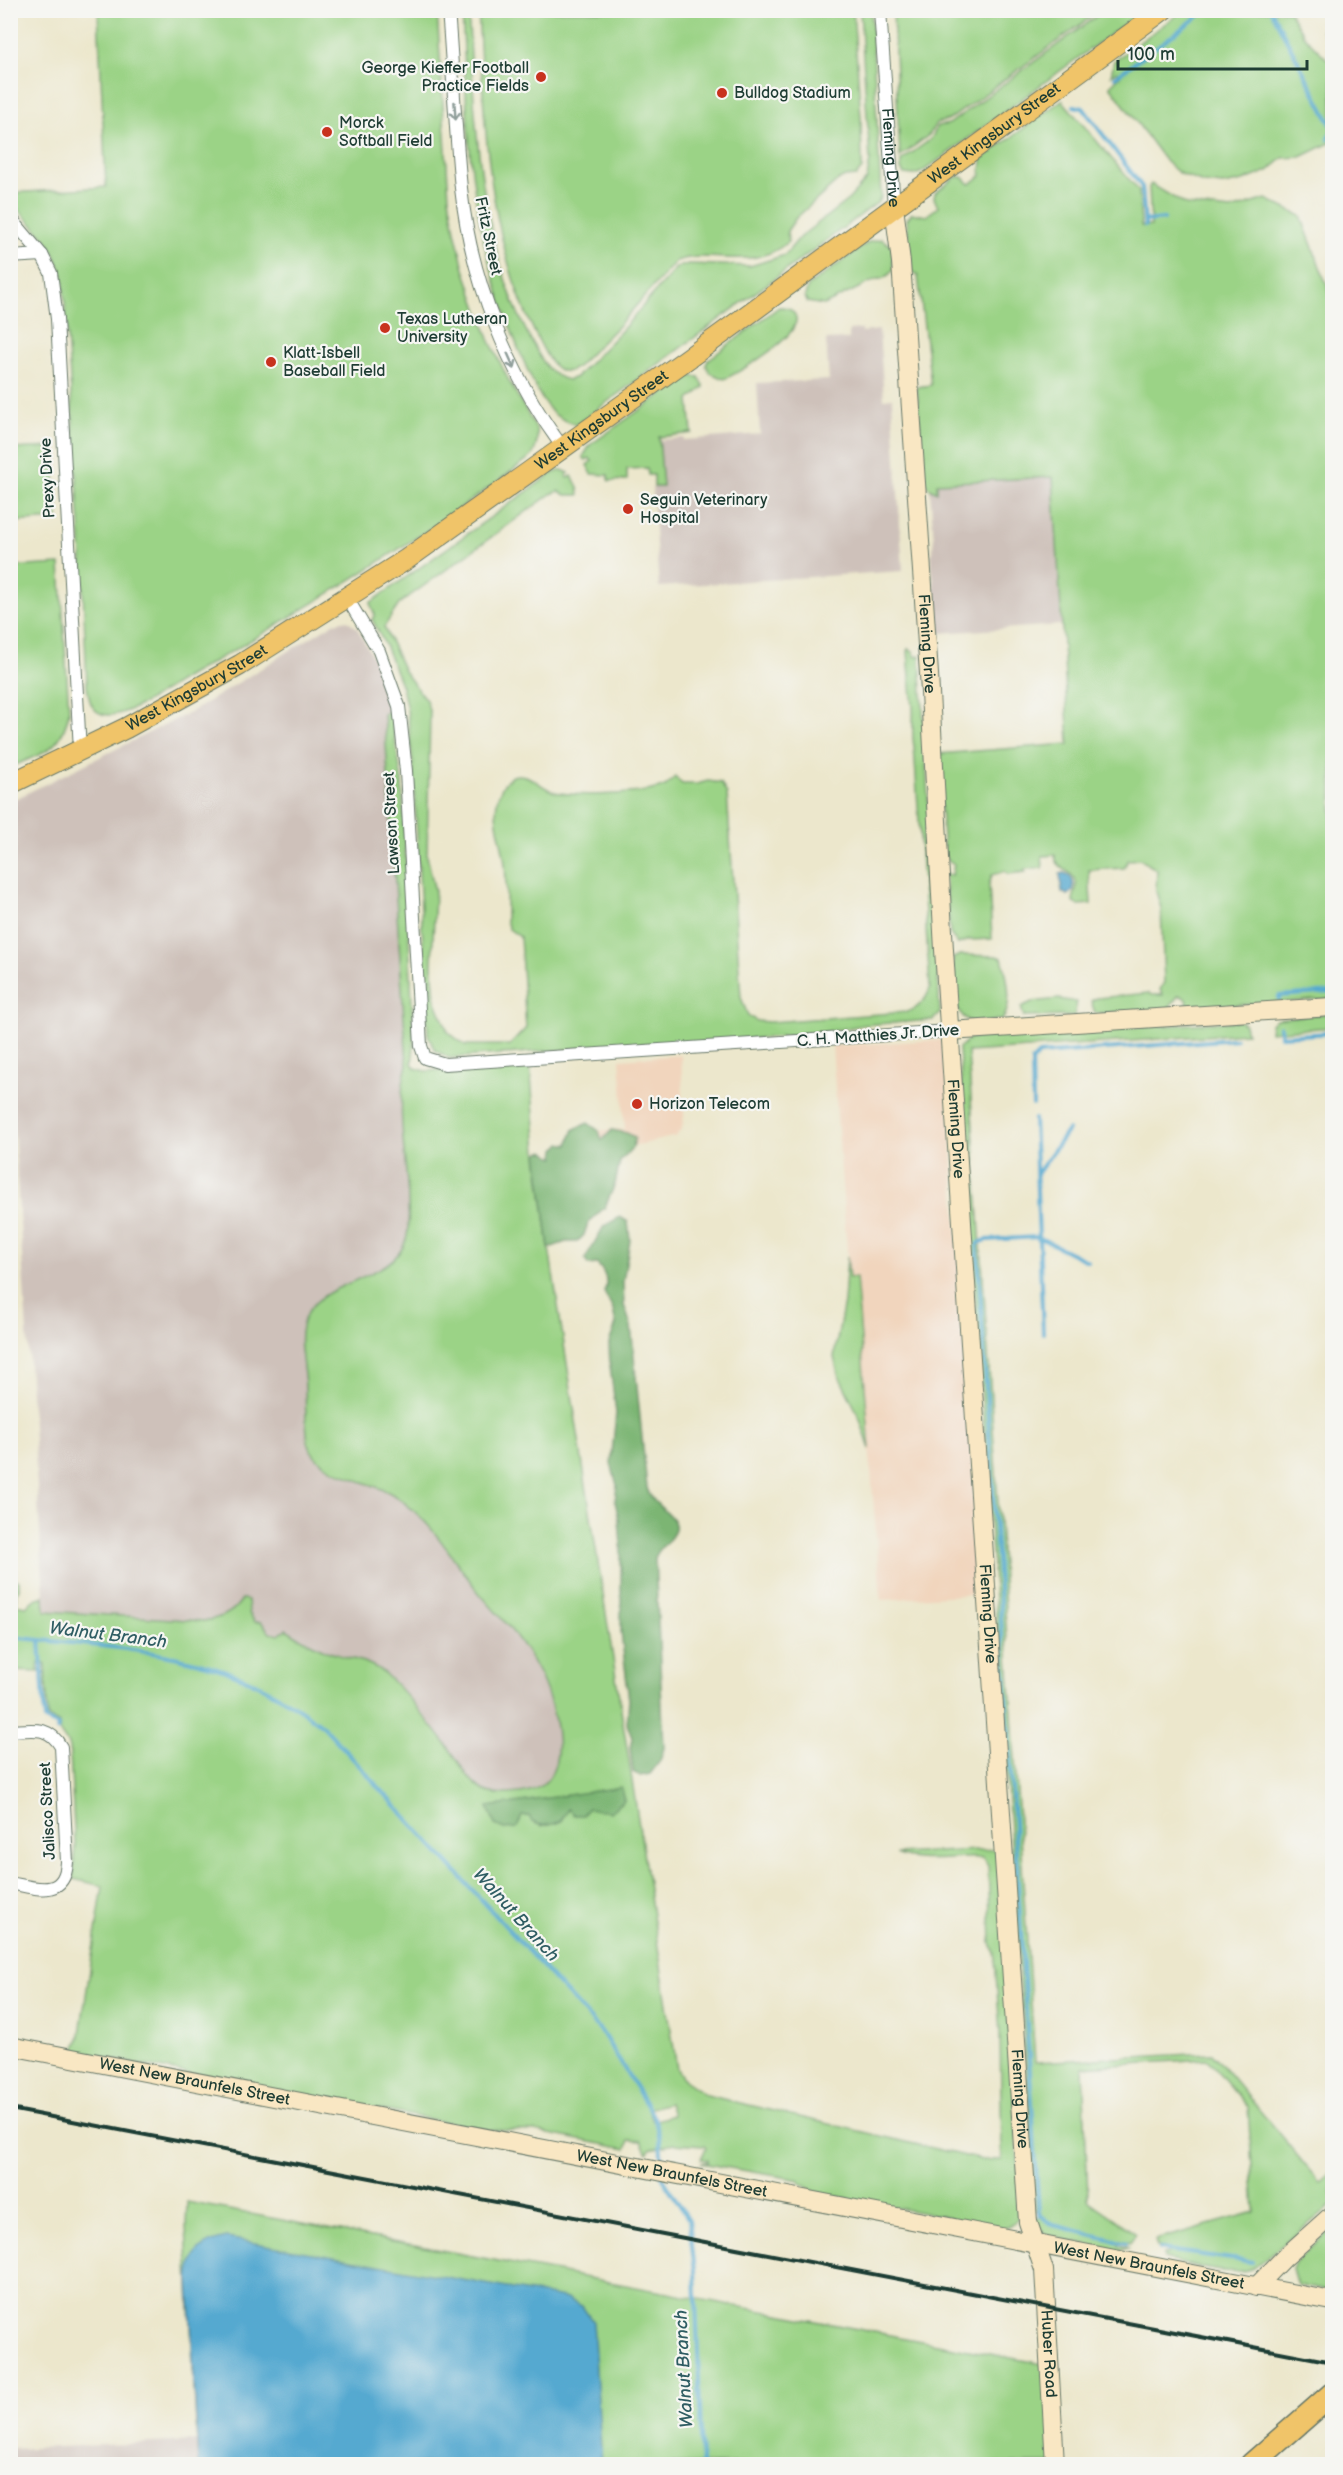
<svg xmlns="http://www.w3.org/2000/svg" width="1343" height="2475" font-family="'Balsamiq Sans',sans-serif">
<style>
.built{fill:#f1d5bd}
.industrial{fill:#cec1ba}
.green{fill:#9bd386;stroke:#5d885d;stroke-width:1.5;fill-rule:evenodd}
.forest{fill:#7cb573;stroke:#4e7954;stroke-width:1.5}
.water{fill:#54a9d0;stroke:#3a7382;stroke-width:1.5}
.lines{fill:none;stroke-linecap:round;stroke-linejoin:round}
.stream{stroke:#54a9d0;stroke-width:4}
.street-casing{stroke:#677869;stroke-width:14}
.secondary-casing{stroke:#677869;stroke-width:20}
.primary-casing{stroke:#677869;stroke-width:22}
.highway-casing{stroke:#677869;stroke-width:25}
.street{stroke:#fff;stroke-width:12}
.secondary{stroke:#f9e7c3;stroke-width:18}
.primary{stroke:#f0c469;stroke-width:20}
.highway{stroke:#f0c469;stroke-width:22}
.rail{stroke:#1f3d34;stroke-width:4}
.oneway{stroke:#8f9e9a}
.poi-dot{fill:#c8321e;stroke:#f6f6f2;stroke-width:2}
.labels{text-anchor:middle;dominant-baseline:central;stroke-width:4.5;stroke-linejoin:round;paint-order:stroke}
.poi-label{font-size:16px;fill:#1f3d34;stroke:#f6f6f2;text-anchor:start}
.street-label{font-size:16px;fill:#1f3d34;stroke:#f6f6f2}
.water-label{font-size:18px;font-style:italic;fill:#2f5d63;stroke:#f6f6f2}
</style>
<rect width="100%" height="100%" fill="#f6f6f2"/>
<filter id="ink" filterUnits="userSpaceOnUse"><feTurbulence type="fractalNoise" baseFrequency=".0167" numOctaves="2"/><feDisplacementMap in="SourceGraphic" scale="12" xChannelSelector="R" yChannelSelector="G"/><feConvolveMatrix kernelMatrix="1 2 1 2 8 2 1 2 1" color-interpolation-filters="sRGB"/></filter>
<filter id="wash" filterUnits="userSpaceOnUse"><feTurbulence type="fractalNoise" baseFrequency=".008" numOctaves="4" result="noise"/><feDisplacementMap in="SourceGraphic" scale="24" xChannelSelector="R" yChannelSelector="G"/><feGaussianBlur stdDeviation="1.35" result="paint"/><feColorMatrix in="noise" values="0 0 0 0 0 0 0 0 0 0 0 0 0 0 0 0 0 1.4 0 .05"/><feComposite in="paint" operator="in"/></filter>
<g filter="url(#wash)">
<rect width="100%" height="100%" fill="#ece7cc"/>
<path class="built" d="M940,1040L945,1046L981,1594L881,1600L856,1278H849L832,1046Z
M681,1055L684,1116L682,1128L676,1136L634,1146L625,1153L620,1161L615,1184L605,1207L588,1223L584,1235L577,1242H566L549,1248L589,1131L625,1129L620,1059Z"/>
<path class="industrial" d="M862,329V332L879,330L884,399L892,398L903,571L659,587L652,487L663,486L659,440L683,438L684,440L760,434L757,383L829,380L826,340L849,339V330Z
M1053,477L1061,625L939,633L937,606L933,600L934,585L931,558L934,540L930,489L937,491L936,483Z
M347,620L357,628L383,676L396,734L414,1046L412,1063L415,1068L426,1071L530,1064L538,1165L549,1248L633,1793L486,1817L204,1621L45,1611L13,1115L11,1114V801L193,711L334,623Z
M197,2441L198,2464H11V2449Z"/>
<path class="green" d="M1105,10L1142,11L922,172L914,175L904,174L901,169V161L931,139L938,126L949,124Z
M1184,10L1289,11L1304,36L1332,64V142L1301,157L1283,158L1268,171L1243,181L1223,185L1203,183L1179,173L1166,162L1110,86L1120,76L1117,71L1111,75L1114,61Z
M98,11H437L449,198L455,231L464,269L489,339L509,381L537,430C538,440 537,447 532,456C424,537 308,609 190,675C170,687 132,715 109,715C91,715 89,700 87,686L81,540L63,276L56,257L47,240L10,201L11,193L106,187Z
M462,11H468C476,122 477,241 532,342C541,359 548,376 569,380L576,377L622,330L676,268L688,264L750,266L785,255L800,237L849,199L867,179L870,160L860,11H871L881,197L877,203L576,425C568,422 559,419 552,412C537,396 527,368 518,348C501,304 486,259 478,212C466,146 466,77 462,11Z
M478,11H853L861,118L862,169L856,176L845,177L839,180L796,218L787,231L788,242C751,273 715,248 676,261L618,326L577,367C559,381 548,359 541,345C486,242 485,124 478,11Z
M893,11V10L1099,11L949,120L936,123L930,134L900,157Z
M1330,11H1332V46L1326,39L1322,30Z
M1062,100L1139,191L1141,226H1151L1149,187L1151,184L1186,205L1231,210L1266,199L1301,216L1332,299V999L1190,1008L1185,998L1179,995L1170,1006L1173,1010L1095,1013L1091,1001L1097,998L1149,993L1151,995H1163L1160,990L1164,982L1161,908L1156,891L1157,870L1140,859L1128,860L1124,868L1089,870L1091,904L1078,905L1073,902C1073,895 1078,888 1076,882C1072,869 1056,870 1055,855L1042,856L1043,868L1025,869V872L1008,874L1005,871L992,875L989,884L992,939L969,940L958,944L950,934L945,874L952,875L954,865L944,856L938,754L1069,744L1053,477L937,483V492L928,487L923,477L917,387L931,385L918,276L911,270L907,219L912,213L926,216L938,207L934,198L935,193L956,177H963L970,184L981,176L982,159Z
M881,239L892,246L893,270C889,275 883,280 877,279L824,305L807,302L805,296L808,286L869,242Z
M779,307C786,307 792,308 795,315C805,334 739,373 724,379L710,373L706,365L708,360Z
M688,376L699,377L704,387L689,400L692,433L659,437L663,487H654V475H648L647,468L627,469V480L609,481L608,475L592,474L587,465L592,461L589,458L586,460L583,457L590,445Z
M53,447L58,519L11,522V449Z
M562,470L569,473L566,476L568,478L572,476L578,487L579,495H566L559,491L551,494L400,603L384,627L404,671L426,700L430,713L427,856L435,892L432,965L435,999L448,1032L465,1045H510L526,1028L520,937L509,929L506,921C506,903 507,884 505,866C504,845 493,822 497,802C498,793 505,779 513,776C529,771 541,788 555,792C577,797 645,795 665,786C670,784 672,779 675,777L682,784H697L708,781L721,783L727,794L741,997L748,1016L757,1021L770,1022L907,1012C919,1008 926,1001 930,988L914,746C911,732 914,721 913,707C911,688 909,669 908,649L913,651L916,657L920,656L940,1013L933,1020L863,1025L821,1033L685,1044L655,1043L449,1058L435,1050L428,1035L413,764L407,709L402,687L385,645L372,619L375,615L370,603L553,473Z
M60,564L69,712C62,751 43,752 11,767V567Z
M390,710L402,781L414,1046L412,1063L415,1068L426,1071L530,1064L538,1165L549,1248L677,2069L684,2080L706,2095L983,2160H1002L1000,2034L995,1958L991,1942L988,1866L982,1858C952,1856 924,1865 896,1854L998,1849L1021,2207C1018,2220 1015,2225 1002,2228L815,2192L800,2183V2180L701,2163L708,2162V2160L701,2159L706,2148L704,2146L674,2144L650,2149L647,2153L641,2141L629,2140L626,2149L534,2131L488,2130L74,2052L79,2040L103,1886L73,1879L75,1845L70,1753L68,1744L59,1731L60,1724L48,1718L45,1664L39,1663L38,1669L40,1672L11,1671L10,1571H14L15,1579L19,1581V1590L16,1592L17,1600L15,1604L26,1606L35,1599L44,1596L45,1611L204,1621C220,1618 233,1614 242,1599L248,1600L249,1613L255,1622H261L270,1632L279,1635L286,1629C300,1638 315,1646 329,1652C349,1659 369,1660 385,1674C409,1696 430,1723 449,1748C459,1761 468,1781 483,1790C493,1796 508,1794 519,1793C581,1788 554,1699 535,1666C521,1639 500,1617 480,1594C452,1559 432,1519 392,1494C368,1480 313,1473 308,1441C305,1424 306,1404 305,1386C304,1363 295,1337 306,1315C324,1279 394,1280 406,1240C410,1227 408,1211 408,1198C406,1156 395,1104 407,1065L384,714ZM624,1800L588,1808L568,1809L561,1821L541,1826L529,1816H522ZM669,2103L673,2115L653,2121L648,2109Z
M960,955L996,956L1002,958C1007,975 1014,1005 1002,1020C994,1020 982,1023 973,1022C949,1017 955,976 953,958Z
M1058,999L1077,1002L1074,1016L1024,1017L1021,1007L1032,1002Z
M1332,1013V1027L1270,1032L1271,1024L1276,1019Z
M1240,1021L1245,1025L1247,1033L968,1052L1035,2062L1212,2053L1320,2183L1332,2173V2205L1255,2267C1233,2279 1186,2264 1163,2259V2255H1167L1168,2249L1157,2247L1155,2240L1255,2212L1248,2107L1207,2059L1083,2067L1088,2198L1089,2201L1136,2234L1130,2243L1121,2240L1118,2242L1119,2245L1128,2248L1117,2251L1049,2236C1042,2232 1037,2226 1035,2218H1039L1041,2214L1035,2210L959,1048L970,1038Z
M847,1256L849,1278L856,1277L870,1449L858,1414L838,1374L834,1357L844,1302Z
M187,2202L1048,2365L1055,2464H198L186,2226Z
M1332,2228V2292L1297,2285L1292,2269L1295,2262Z"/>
<path class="forest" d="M588,1123L599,1131L602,1140L612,1130L627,1133L635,1138L633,1147L620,1161L615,1184L605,1207L588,1223L584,1235L577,1242H566L549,1248L537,1153L545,1151L555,1158L556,1149L561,1143L568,1145L574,1129Z
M620,1217L628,1222L630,1240L623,1282L624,1305L631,1326L647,1488C652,1507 679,1515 675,1530C671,1542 659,1546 655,1558L664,1748L660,1761L650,1774L640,1776L633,1772L630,1748L632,1738L627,1724L629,1700L621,1632V1546L619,1520L615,1501L617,1485L611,1464L616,1413L610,1366L609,1343L616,1324L613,1310L604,1292C609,1281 605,1272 597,1264L588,1265L585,1259L604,1226Z
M621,1787L624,1800L610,1812L588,1808L583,1815H574L568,1809L561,1821C550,1826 543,1827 532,1822L529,1816H522L517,1828L504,1829L495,1825L488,1807Z"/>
<path class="water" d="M1064,873C1072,875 1075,883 1073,891L1068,895L1062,892L1060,874Z
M227,2238L564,2298L582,2306L593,2322L602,2464H198L189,2280C192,2252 199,2243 227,2238Z"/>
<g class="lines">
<path class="stream" d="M1271,10L1332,126
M1115,77L1207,10
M1074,106L1083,108L1142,187L1145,226
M1328,139L1332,131
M1145,221L1164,219
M1279,999V996L1332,992
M1280,1026L1281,1036L1332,1033
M1033,1105L1032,1061L1039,1054L1236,1039
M1034,1119L1043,1333
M1037,1174L1068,1130
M1087,1261L1038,1237L986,1240L977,1244L1039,2214L1053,2225L1126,2243
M10,1637C75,1644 144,1647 207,1665C250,1677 289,1700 324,1727L601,2031L654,2117L660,2139L662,2167
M40,1640L45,1720L58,1726L57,1730
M662,2177L689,2220L695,2271L702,2464
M1160,2249L1253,2262"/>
</g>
</g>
<g filter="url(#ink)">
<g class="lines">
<g class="street-casing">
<g id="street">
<path d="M448,10C453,70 455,129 461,188C471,281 508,373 563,448"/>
<path id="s1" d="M880,10L894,207"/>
<path d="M10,217L42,255L51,273L57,319L80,751"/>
<path d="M10,257L42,255"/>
<path d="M347,598L379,651L399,706L406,771L421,1046L425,1058L445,1064L949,1031"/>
<path d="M10,1731C33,1730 49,1725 61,1747L67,1862C65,1899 35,1888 10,1883"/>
</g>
</g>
<g class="secondary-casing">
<g id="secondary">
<path id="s2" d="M894,207L901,262L929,674L944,950L1028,2222L1044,2270L1055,2464"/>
<path d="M949,1031L1332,1007"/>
<path id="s3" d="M10,2046L1332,2301"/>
<path d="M1256,2287L1284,2258L1332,2215"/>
</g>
</g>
<g class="primary-casing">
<g id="primary">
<path id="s4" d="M10,784L126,728L240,665L407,559L690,357L1163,10"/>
</g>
</g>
<g class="highway-casing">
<path id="highway" d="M1252,2464L1332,2394"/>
</g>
<use href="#street" class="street"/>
<use href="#secondary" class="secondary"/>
<use href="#primary" class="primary"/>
<use href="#highway" class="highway"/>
<path class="rail" d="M10,2109L1332,2362"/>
</g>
<defs><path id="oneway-shaft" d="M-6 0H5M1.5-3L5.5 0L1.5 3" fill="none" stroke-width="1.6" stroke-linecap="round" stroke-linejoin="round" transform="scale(1.5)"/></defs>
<g class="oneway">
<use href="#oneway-shaft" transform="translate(455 111) rotate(86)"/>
<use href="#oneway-shaft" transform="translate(511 361) rotate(66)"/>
</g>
</g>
<g class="poi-dot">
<circle cx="541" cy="77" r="6"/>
<circle cx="722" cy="93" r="6"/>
<circle cx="327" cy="132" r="6"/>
<circle cx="385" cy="328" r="6"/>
<circle cx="271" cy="362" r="6"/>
<circle cx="628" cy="509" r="6"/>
<circle cx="637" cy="1104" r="6"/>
</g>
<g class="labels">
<g class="poi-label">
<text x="529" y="68" text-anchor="end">George Kieffer Football<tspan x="529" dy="18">Practice Fields</tspan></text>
<text x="734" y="93">Bulldog Stadium</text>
<text x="339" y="123">Morck<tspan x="339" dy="18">Softball Field</tspan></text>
<text x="397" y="319">Texas Lutheran<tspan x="397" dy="18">University</tspan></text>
<text x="283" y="353">Klatt-Isbell<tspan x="283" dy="18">Baseball Field</tspan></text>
<text x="640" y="500">Seguin Veterinary<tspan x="640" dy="18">Hospital</tspan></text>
<text x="649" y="1104">Horizon Telecom</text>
</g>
<g class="street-label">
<text stroke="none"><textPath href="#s4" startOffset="1182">West Kingsbury Street</textPath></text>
<text stroke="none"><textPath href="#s1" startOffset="148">Fleming Drive</textPath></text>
<text transform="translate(488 236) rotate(78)">Fritz Street</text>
<text stroke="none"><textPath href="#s4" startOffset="696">West Kingsbury Street</textPath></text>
<text transform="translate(48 478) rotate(-93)">Prexy Drive</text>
<text stroke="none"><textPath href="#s2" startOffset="438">Fleming Drive</textPath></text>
<text stroke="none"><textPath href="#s4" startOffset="210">West Kingsbury Street</textPath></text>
<text transform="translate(392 823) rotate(-93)">Lawson Street</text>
<text transform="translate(878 1036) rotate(-4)">C. H. Matthies Jr. Drive</text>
<text stroke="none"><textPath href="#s2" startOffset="924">Fleming Drive</textPath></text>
<text stroke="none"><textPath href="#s2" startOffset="1410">Fleming Drive</textPath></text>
<text transform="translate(48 1811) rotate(-93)">Jalisco Street</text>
<text stroke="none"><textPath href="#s3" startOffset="188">West New Braunfels Street</textPath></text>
<text stroke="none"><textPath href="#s2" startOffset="1896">Fleming Drive</textPath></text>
<text stroke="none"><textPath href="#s3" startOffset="674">West New Braunfels Street</textPath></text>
<text stroke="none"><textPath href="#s3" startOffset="1160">West New Braunfels Street</textPath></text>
<text stroke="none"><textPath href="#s2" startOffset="2154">Huber Road</textPath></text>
</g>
<g class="water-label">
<text transform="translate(108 1635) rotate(7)">Walnut Branch</text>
<text transform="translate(516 1915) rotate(48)">Walnut Branch</text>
<text transform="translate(684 2369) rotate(-93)">Walnut Branch</text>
</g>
</g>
<rect width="1343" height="2475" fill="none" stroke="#f6f6f2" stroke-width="36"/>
<path d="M1118 60v9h189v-9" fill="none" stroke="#1f3d34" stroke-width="3"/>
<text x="1127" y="60" font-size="18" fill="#1f3d34" stroke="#f6f6f2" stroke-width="4.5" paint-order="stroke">100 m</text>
</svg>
